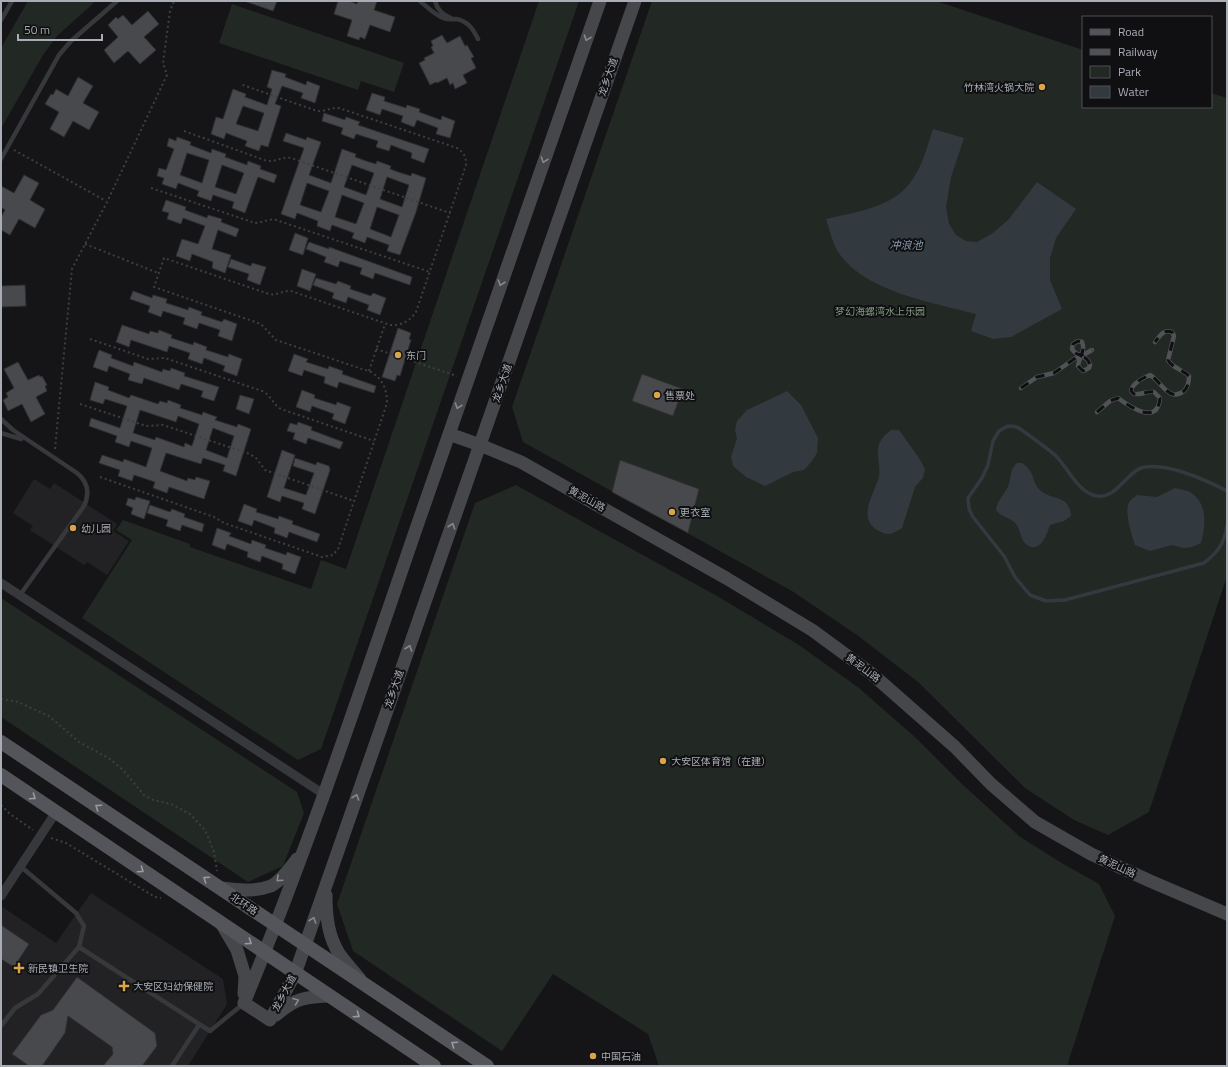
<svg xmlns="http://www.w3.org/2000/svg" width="1228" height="1067" font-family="'Titillium Web','Noto Sans SC',sans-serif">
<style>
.built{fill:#222224}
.green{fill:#222823}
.water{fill:#323a40}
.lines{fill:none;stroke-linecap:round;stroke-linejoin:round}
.stream{stroke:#323a40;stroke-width:3.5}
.building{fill:#47494c;stroke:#303033;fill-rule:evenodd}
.path{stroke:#3d3f42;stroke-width:2;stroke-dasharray:2 3;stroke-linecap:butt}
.service{stroke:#37383b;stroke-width:4.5}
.minor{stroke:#37383b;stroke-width:9}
.secondary{stroke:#45474b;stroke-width:13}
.primary{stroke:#53555a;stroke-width:14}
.rail-casing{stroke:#505256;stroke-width:4.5}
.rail{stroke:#101012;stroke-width:3;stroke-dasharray:9;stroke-linecap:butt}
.oneway{stroke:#868990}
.oneway2{stroke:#989ba3}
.poi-dot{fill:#dba34a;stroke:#101012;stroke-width:1.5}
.labels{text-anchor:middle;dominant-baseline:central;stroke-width:4;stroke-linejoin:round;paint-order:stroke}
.street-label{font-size:10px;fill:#a9adb5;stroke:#101012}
.poi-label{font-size:10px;fill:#a9adb5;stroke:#101012;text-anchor:start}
.park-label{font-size:10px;fill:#829e83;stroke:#101012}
.water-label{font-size:11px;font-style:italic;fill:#849bac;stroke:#101012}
</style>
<rect width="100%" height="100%" fill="#151517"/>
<path class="built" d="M34,479L50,489L54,483L117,524L113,531L129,541L107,575L87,562L84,565L30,530L33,526L13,513Z
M91,893L223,979L227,1004L188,1066H1V906L56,943Z"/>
<path class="green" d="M28,1H96L57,36L43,55L3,125L1,124V48Z
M539,1H579L321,749L298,760L82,618L132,540L116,530L123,520L190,544V547L311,589L321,560L346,569Z
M652,1H936L1083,50V107H1211V93L1227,98V576L1149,812L1108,835L1074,820L1025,788L918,682L857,635L792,591L523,442L512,407Z
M232,4L404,63L394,92L361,81L358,90L219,43Z
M516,485L717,596L799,645L859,688L916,738L962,784L1019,836L1060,862L1099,884L1115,916L1067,1066H659L648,1034L553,974L502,1051L353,951L337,904L475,503Z
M1,598L297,792L304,813L283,866L248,882L1,717Z"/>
<path class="water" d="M933,129L964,138L951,177L946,207L949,224L956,235L966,241L977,242L993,233L1009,219L1037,182L1076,209L1056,238L1050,258V280L1062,309L1011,337L993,339L971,331L976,314C934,303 868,292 841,256C833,246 830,231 826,219C855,212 891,208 910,183C922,168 927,147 933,129Z
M787,391L801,405L818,438L817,453L812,461L804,470L793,472L765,486L746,477L733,466L731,457L737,438L735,430L737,421L747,410Z
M891,430H899L919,458L925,469L923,478L915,487L902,528C892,534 889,537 877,530C857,517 874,494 879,477C880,473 879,468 879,464C877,447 877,441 891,430Z
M1017,463H1022C1037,473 1030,481 1041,491C1053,501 1069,494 1071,516L1064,521L1050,525C1047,533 1043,549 1031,547C1029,546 1025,544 1024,542C1020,536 1020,529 1016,524C1011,517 1003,519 996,510C997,500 1006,493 1009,484C1011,476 1010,469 1017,463Z
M1175,488C1179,489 1184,490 1188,491C1208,501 1206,525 1201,543L1192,547L1184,548L1172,545L1150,551L1135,545C1132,536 1123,510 1130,501C1131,499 1135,497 1137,495L1157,497Z"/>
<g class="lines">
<path class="stream" d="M1227,491C1206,480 1164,461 1141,468C1126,473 1114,503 1093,495C1077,490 1067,467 1056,456C1051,451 1022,430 1017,427C1014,426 1010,426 1008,426L999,431L993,441L988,465L982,478L968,498L969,509L973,517L1004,556L1015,577L1030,595L1046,601L1065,600L1204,563C1218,552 1224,544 1227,526"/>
</g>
<path class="building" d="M247,1H277L273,11L247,2Z
M338,1H349L357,4L358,1H377L374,10L395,17L390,32L370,25L365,39L360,37L359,40L347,36L352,20L334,14Z
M148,11L159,24L144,37L156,50L140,64L128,51L114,63L104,50L118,37L108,25L116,17L118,19L123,15L132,25Z
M442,35L447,43L460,36L465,46L467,45L474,57L471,58L476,68L463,75L467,83L455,89L453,83L450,85L447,78L437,83L436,82L430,85L419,63L425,60L424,58L434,53L431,47L433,46L431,41Z
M272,70L286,74L285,77L306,85L307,81L320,86L315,103L301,98L303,93L282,86L275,104L281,106L268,147L261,145L259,151L245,146L247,141L226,133L224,139L211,134L216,117L223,119L233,89L246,94L245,97L267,105L272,89L267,87ZM243,106L264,113L258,131L236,124Z
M78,77L93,86L83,103L99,112L89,130L73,121L64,137L50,129L59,112L45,104L51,94L53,95L56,89L68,96Z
M372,93L385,97L384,101L406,108L407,105L420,109L419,112L441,120L442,116L455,121L450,138L436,134L438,128L417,120L414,127L401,122L403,116L382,109L380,115L366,110Z
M324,113L345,120L346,117L360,122L358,125L429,149L424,163L411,158L412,153L391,145L389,151L376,147L378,141L356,134L354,139L341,134L343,128L322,121Z
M286,133L306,140L307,137L321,142L309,175L331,183L342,149L356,154L355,157L369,162L376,164L377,161L391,166L390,169L401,173L411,176L412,173L426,178L416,212L400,255L387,251L389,245L367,237L365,243L352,238L354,233L332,225L330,231L317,226L318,221L297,213L295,219L281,214L304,148L283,141ZM352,165L374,173L366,195L344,187ZM387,177L409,185L402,207L380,199ZM307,183L329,191L321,212L300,205ZM342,195L364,203L356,224L335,217ZM377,207L399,215L391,237L370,229Z
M177,137L191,142L190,145L211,153L212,149L226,154L225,157L247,165L248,161L261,166L260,169L277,175L274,183L258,177L245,213L232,208L234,202L213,195L211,201L197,196L199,191L178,183L176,189L162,184L164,178L157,176L159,168L166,170L174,149L167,146L169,138L176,141ZM187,153L209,160L202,183L180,175ZM222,165L244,173L236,194L215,187Z
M24,175L39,183L30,200L45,209L35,228L19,219L10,235L1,230V217L5,210L1,207V186L14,193Z
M166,200L186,207L185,210L207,218L208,215L222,219L221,222L239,229L236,237L218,230L212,249L231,255L225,273L212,268L213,262L192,254L190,261L176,256L182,239L198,244L205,226L183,218L181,224L167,219L169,213L162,211Z
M295,233L308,238L303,255L289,250Z
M309,242L329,249V247L412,277L410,285L375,273L373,279L360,274L362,268L340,261L338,267L324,262L326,257L306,249Z
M231,259L251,266L252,263L266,267L260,285L247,280L249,274L228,267Z
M302,269L316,274L310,291L297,286Z
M316,278L336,284L338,281L351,286L350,289L371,296L373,293L386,298L380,315L367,310L369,305L348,297L346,303L332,298L334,293L313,285Z
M25,285L26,306L1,307V286Z
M133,291L152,298L153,295L167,299L166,303L188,310L189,307L202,312L201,315L222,322L224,319L237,324L232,341L218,336L220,330L199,323L197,329L183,324L185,318L163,311L161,317L148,312L150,306L130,299Z
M122,325L149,334L150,331L158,333L159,330L172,335L171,338L193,345L194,342L207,347L206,350L228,357L229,354L242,359L237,376L223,371L225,366L204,358L202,364L188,359L190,353L169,346L167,352L131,340L129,347L116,342Z
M398,328L411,333L409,339L411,340L400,376L397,375L395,381L382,377Z
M99,350L112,355L111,358L133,366L134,362L162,372L163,369L170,371L171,368L185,373L184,376L219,387L214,401L201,397L203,391L181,384L179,390L144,378L142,384L128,380L130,374L109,366L107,372L93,367Z
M294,354L308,359L306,362L328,369L329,366L343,371L342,374L376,386L374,393L339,382L337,388L324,383L325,377L304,370L302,376L288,371Z
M18,362L28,380L39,375L40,377L42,376L47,385L45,386L47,391L36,397L45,414L31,422L22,404L8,411L3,400L8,397L6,393L14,388L4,369Z
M642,374L683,389L673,416L632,401Z
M95,382L109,387L108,390L129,398L131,395L158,404L160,401L167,403L168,400L181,405L180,408L202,415L203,412L217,417L215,420L237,427L238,424L251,429L236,476L223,471L225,465L203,458L201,464L166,453L160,471L187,481L188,478L195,480L196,477L210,481L204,499L169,487L167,493L153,488L155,482L134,475L132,481L118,476L120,470L99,463L102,455L123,462L124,459L146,467L152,448L131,441L129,447L115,442L117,436L89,426L91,418L120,428L127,406L105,399L103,404L90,400ZM140,410L176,422L178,416L199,424L192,446L185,443L184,447L156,437L155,440L133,433ZM213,428L234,436L227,458L206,450Z
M302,390L315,395L314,398L336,405L337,402L351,407L345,424L332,419L334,414L312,406L310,412L296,407Z
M240,395L254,399L249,414L236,409Z
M298,422L312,427L311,430L343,442L340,449L308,438L306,444L293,439L295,433L287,431L290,423L297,425Z
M282,450L295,455L284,488L306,495L314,473L293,466L295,458L316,465L317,462L329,466L330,470L315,514L302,509L304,503L282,496L280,502L267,497Z
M620,460L699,489L688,533L612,492Z
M136,497L150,501L144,519L131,514L133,508L126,505L128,498L135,500Z
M244,504L257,509L256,512L278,519L279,516L293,521L292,524L320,534L317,542L289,532L287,538L274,533L275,528L254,520L252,526L238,521Z
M150,505L170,512L172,509L185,514L184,517L204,524L202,532L182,525L180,531L166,526L168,520L147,513Z
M217,528L231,533L229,536L251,544L252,540L266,545L265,548L286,555L287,552L301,557L295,574L282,569L283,564L262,556L260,562L247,557L248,552L227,544L225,550L212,545Z
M1,925L29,944L14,967L1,959Z
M77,977L155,1033L157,1046L142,1066H103L113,1054L112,1047L68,1016L65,1033L42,1066H29L12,1054L41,1015L53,1010Z"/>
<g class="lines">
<path class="path" d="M184,131L267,161C276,162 283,156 291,158L450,213
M14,150L106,201
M151,188L255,223C262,223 269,218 276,220L430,272
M85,244L158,273
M90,339L148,359L165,358L262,391C272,396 273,405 281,409L374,441
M376,349L457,376
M369,371L385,324
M80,404L146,426L163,425L250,454L256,458L265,470L354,501
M55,449L72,269L107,202L167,75L163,63L170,11L174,1
M100,477L214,517L224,523L322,557L333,555L338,549L387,403C387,390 383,379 371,372L276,340L261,324L154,287L164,258L269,294C277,296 283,290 291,291L390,325C401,326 410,321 416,312L466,165C466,156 464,153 457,148L339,108C331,107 325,112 317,111L240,84
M1,699L18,702L49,716L79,742L110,759L123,770L144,795L153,800L171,804L190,814L205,830L214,852L217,871
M1,805L10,814L33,830
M51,838L66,843L155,897L161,898"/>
<path class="service" d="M420,1C427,7 435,15 443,18C447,20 451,19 456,19C468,21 473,29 478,39
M435,1C437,9 443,15 451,18
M1,20L12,1
M1,159L59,55L71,41L117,1
M1,419L13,430L77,473C88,482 90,493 84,506L20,595
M1,433L21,439
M79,947L210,1031L243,1004
M1,1026L15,1008L38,994L79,947L84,926L76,913L20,866
M172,1066L199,1025"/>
<path class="minor" d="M1,583L325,795
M1,896L56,812"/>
<path class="secondary" d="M449,434L480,445L521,462L726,578L812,630L872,674L955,747L991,784L1035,822L1091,854L1150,881L1227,914
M221,888C237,890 255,892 271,886C280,882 291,867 297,859
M326,895C326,916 328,937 340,955C346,963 353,971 360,979
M221,923L237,950L245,976L244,994
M276,1015C295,999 303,997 328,996
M270,1020L244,1003C309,846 362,686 417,526C478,351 539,176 600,1
M270,1020L295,974L635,1"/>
<path class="primary" d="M1,742L487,1066
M1,775L434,1066"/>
<g class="rail-casing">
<path id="rail" d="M1021,388L1037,377L1054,373L1077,357C1084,355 1088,359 1090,365L1089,368L1083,371L1078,366C1079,357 1086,350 1082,342L1078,341L1073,344L1072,349C1078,358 1084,355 1092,350
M1097,412L1110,401L1118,398C1130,407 1158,426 1160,398L1154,392C1147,391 1141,395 1134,394L1131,391C1132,383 1143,378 1150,375C1161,381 1169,403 1184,391C1188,387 1189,382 1189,376C1183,370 1171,367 1168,360L1174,336L1172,332C1163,329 1160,336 1155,342"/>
</g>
<use href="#rail" class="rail"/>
</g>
<defs><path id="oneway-chevron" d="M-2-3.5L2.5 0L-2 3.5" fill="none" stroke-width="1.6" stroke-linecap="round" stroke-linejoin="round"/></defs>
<g class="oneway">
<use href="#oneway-chevron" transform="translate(587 38) rotate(109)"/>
<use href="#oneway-chevron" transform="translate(544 160) rotate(109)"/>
<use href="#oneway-chevron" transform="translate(501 283) rotate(109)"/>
<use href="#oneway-chevron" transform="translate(458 406) rotate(109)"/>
<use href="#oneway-chevron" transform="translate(452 526) rotate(-71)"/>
<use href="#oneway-chevron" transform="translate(409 648) rotate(-71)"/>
<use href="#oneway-chevron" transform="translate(356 797) rotate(-71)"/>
<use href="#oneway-chevron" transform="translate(279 879) rotate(138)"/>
<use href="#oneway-chevron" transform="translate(313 920) rotate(-71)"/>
<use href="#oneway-chevron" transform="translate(296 1001) rotate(-21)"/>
</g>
<g class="oneway2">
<use href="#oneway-chevron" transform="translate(33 797) rotate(34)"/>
<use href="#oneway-chevron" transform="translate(98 807) rotate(-146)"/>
<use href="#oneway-chevron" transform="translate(141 870) rotate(34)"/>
<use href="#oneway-chevron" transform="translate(206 879) rotate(-146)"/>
<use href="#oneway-chevron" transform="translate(249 942) rotate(34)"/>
<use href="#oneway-chevron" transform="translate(357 1015) rotate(34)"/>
<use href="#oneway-chevron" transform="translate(454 1044) rotate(-146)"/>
</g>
<g class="poi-dot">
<circle cx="1042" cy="87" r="4"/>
<circle cx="398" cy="355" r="4"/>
<circle cx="657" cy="395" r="4"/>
<circle cx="672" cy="512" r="4"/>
<circle cx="73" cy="528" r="4"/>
<circle cx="663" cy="761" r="4"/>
<path d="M17 962h4v4h4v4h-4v4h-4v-4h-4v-4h4z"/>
<path d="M122 980h4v4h4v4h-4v4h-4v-4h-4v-4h4z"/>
<circle cx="593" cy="1056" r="4"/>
</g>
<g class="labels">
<g class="street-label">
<text transform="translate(608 77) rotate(-71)">龙乡大道</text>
<text transform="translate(502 383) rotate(-71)">龙乡大道</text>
<text transform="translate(587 499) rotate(29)">黄泥山路</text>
<text transform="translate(863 668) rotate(37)">黄泥山路</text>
<text transform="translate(394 689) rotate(-71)">龙乡大道</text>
<text transform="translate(1117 866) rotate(25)">黄泥山路</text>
<text transform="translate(244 904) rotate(34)">北环路</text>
<text transform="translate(284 993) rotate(-62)">龙乡大道</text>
</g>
<g class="poi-label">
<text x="1034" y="87" text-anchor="end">竹林湾火锅大院</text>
<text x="406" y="355">东门</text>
<text x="665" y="395">售票处</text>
<text x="680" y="512">更衣室</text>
<text x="81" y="528">幼儿园</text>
<text x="671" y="761">大安区体育馆（在建）</text>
<text x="28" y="968">新民镇卫生院</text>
<text x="133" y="986">大安区妇幼保健院</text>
<text x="601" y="1056">中国石油</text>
</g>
<g class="park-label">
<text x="880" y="311">梦幻海螺湾水上乐园</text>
</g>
<g class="water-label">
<text x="906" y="245">冲浪池</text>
</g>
</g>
<rect width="1228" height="1067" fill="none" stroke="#a9adb5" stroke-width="4"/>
<rect x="1082" y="16" width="130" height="92" fill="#101012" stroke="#4d4f53"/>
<rect x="1090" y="29" width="20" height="6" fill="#53555a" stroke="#4d4f53"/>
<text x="1118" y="36" font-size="12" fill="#a9adb5">Road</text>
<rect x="1090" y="49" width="20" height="6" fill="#505256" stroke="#4d4f53"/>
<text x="1118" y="56" font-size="12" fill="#a9adb5">Railway</text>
<rect x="1090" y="66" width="20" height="12" fill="#222823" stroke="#4d4f53"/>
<text x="1118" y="76" font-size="12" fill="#a9adb5">Park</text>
<rect x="1090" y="86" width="20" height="12" fill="#323a40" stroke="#4d4f53"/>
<text x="1118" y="96" font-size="12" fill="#a9adb5">Water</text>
<path d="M18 34v6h84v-6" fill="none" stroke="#a9adb5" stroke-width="2"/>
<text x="24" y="34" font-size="12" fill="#a9adb5" stroke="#101012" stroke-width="3" paint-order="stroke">50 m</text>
</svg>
